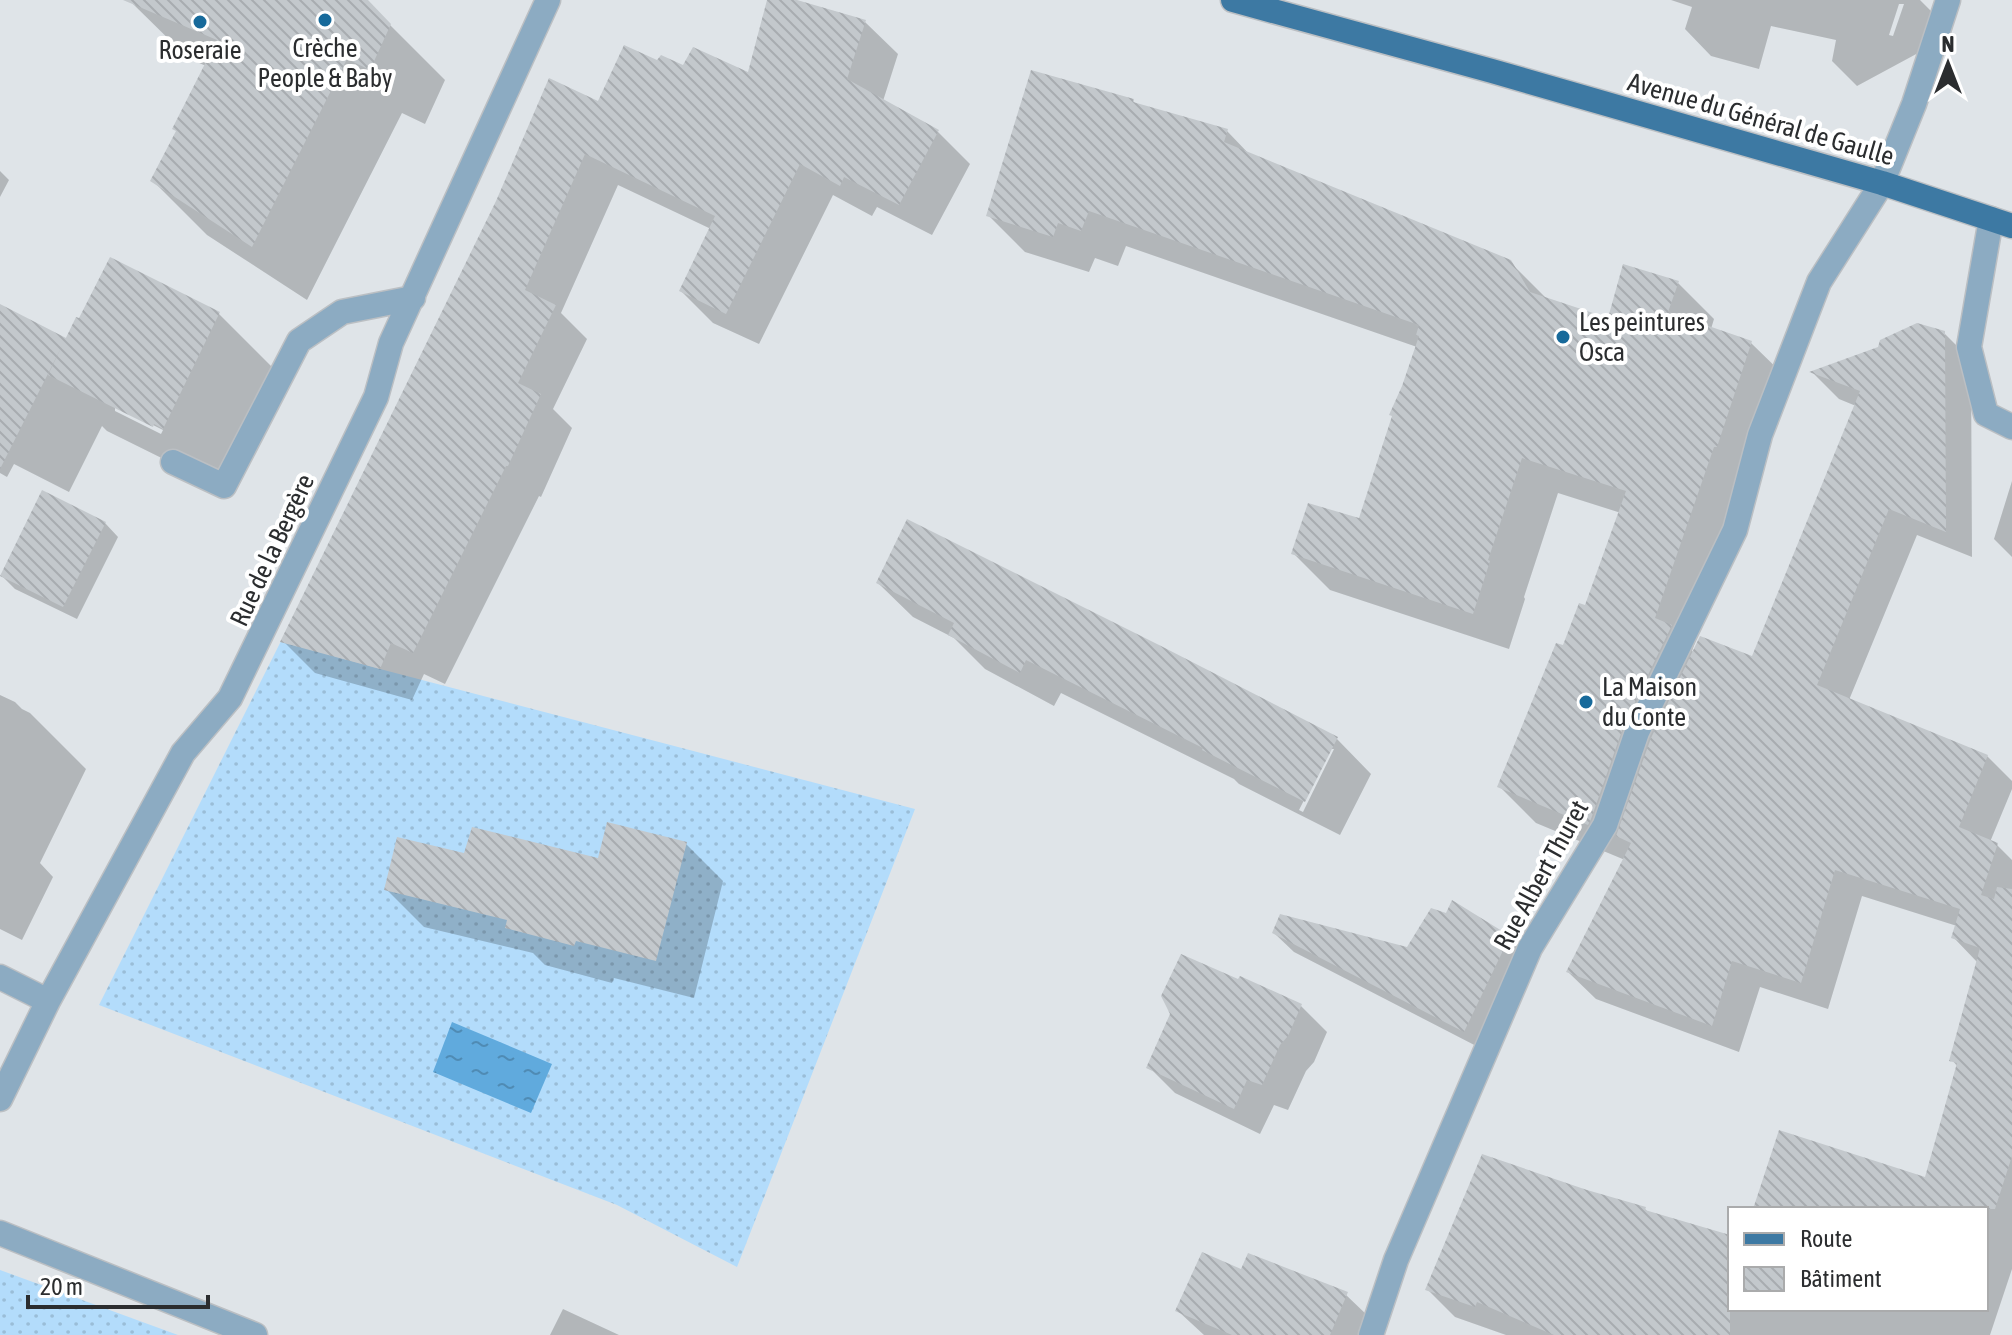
<svg xmlns="http://www.w3.org/2000/svg" width="2012" height="1335" font-family="'Asap Condensed',sans-serif">
<style>
.garden{fill:url(#garden-dots)}
.water{fill:url(#water-ripples)}
.shadow{fill:#0003;fill-rule:evenodd}
.building{fill:url(#building-back-hatch)}
.lines{fill:none;stroke-linecap:round;stroke-linejoin:round}
.minor-casing{stroke:#bbbfc3;stroke-width:27}
.major-casing{stroke:#bbbfc3;stroke-width:27}
.minor{stroke:#8cabc2;stroke-width:24}
.major{stroke:#3d79a3;stroke-width:24}
.poi-dot{fill:#176a9b;stroke:#fff;stroke-width:3}
.labels{text-anchor:middle;dominant-baseline:central;stroke-width:8;stroke-linejoin:round;paint-order:stroke}
.poi-label{font-size:26px;fill:#2b2d2f;stroke:#fff}
.street-label{font-size:26px;fill:#2b2d2f;stroke:#fff}
</style>
<defs>
<pattern id="garden-dots" width="8" height="8" patternUnits="userSpaceOnUse" patternTransform="scale(2)"><rect width="8" height="8" fill="#b3dcfb"/><path d="M2 2h.1M6 6h.1" fill="none" stroke="#9abdd7" stroke-width="1.8" stroke-linecap="round"/></pattern>
<pattern id="water-ripples" width="26" height="14" patternUnits="userSpaceOnUse" patternTransform="scale(2)"><rect width="26" height="14" fill="#60aadd"/><path d="M2 4q2-2 4 0t4 0M15 11q2-2 4 0t4 0" fill="none" stroke="#4f8bb4"/></pattern>
<pattern id="building-back-hatch" width="6" height="6" patternUnits="userSpaceOnUse" patternTransform="scale(2)"><rect width="6" height="6" fill="#c3c8cc"/><path d="M-1 5l2 2M0 0l6 6M5-1l2 2" fill="none" stroke="#a8acb0"/></pattern>
</defs>
<rect width="100%" height="100%" fill="#dfe4e8"/>
<path class="garden" d="M281,641L380,669L915,809L737,1267L617,1205L99,1005Z
M0,1270L178,1335H0Z"/>
<path class="water" d="M452,1022L552,1064L531,1113L433,1072Z"/>
<path class="shadow" d="M135,0H365L445,80L425,124L402,113L307,300L207,235L152,180L178,132L206,66L188,58L133,4Z
M769,0H790L865,22L898,54L883,101L938,132L970,164L932,235L877,207L872,216L833,195L759,344L713,323L681,291L711,229L618,185L561,313L587,339L553,409L572,428L541,497L539,496L445,684L424,674L412,700L315,673L283,641L599,104L658,63L684,68L749,75Z
M1671,0H1920L1933,13L1920,52L1857,86L1832,61L1836,40L1771,26L1759,69L1711,56L1685,29L1692,7ZM1899,4H1904L1893,36L1889,35Z
M1133,101L1138,106L1227,131L1251,156L1510,262L1548,300L1609,320L1678,283L1714,319L1711,329L1751,343L1788,379L1692,651L1694,652L1753,658L1856,406L1839,399L1813,373L1944,333L1971,360L1972,557L1917,535L1849,700L1987,756L2012,781V789L1990,842L1997,845L2012,860V1269L1990,1335H1506L1455,1317L1428,1290L1645,1209L1649,1213L1730,1237V1309H1986V1209H1755L1927,1180L1958,1067L1952,1060L1978,963L1954,938L1957,926L1862,896L1828,1009L1760,987L1739,1052L1596,999L1568,972L1625,860L1536,823L1500,787L1564,648L1587,608L1621,513L1558,493L1524,597L1525,599L1509,649L1330,590L1293,553L1360,521L1417,347L1126,246L1118,266L1095,258L1089,272L1025,252L988,215Z
M0,171L9,180L0,197Z
M0,306L65,339L219,314L275,370L220,484L210,482L107,431L102,426L69,492L14,464L7,477L0,473ZM115,406L163,430L161,434L115,411Z
M2012,481V557L1994,539Z
M105,523L118,537L77,619L15,589L1,575Z
M878,583L1337,739L1371,774L1340,835L1239,784L1234,779L1061,693L1054,706L985,669L954,638L913,617ZM1330,749H1334L1303,812L1299,810Z
M0,695L15,702L22,709L30,713L86,769L40,863L53,877L22,940L0,929Z
M686,844L723,881L694,998L614,978L612,983L545,965L533,953L424,927L386,889L466,855L599,860Z
M1274,933L1408,950L1508,938L1528,957L1484,1050L1294,952Z
M1301,1006L1327,1032L1314,1062L1306,1071L1288,1110L1274,1105L1260,1134L1175,1093L1149,1067Z
M1242,1272L1345,1294L1368,1316L1360,1335H1204L1178,1311Z
M563,1309L619,1335H550Z"/>
<path class="building" d="M123,0H368L391,24L370,70L347,59L252,247L150,181L176,131L172,129L217,40Z
M767,0H797L866,20L847,79L939,130L899,205L844,177L840,186L800,164L726,314L679,291L715,216L585,154L525,290L556,305L518,383L541,394L508,466H506L413,653L391,643L380,669L280,642L496,201L549,78L598,101L624,45L657,60L661,55L683,65L693,47L748,72Z
M1031,70L1134,99L1133,102L1228,129L1224,142L1511,260L1530,292L1608,318L1623,264L1679,281L1668,312L1752,341L1717,447H1714L1655,618L1672,625L1624,725L1591,819L1588,825L1497,787L1556,643L1563,645L1579,603L1585,605L1626,491L1522,458L1488,560L1490,561L1473,614L1291,554L1308,503L1359,518L1392,416L1389,415L1402,386L1419,336L1416,335L1419,325L1089,211L1081,231L1058,223L1053,237L986,216Z
M110,257L220,312L163,429L154,424L153,427L48,375L76,317L79,318Z
M0,304L66,338L0,469Z
M1917,323L1945,331L1946,532L1889,509L1817,685L1988,755L1959,827L1998,843L1981,895L1994,899L1997,887L2012,889V1156L1995,1209H1753L1779,1130L1925,1177L1957,1063L1949,1061L1980,948L1951,938L1960,909L1835,870L1801,983L1732,961L1712,1026L1566,972L1631,843L1616,836L1651,738L1700,636L1752,656L1860,391L1809,372L1878,347L1880,340Z
M42,490L106,522L63,607L0,576Z
M907,519L1161,646L1338,737L1305,802L1202,750L1203,748L1026,660L1020,673L948,635L954,623L876,583Z
M607,822L687,842L656,961L576,941L574,946L505,928L507,920L384,890L397,837L464,853L472,827L598,858Z
M1452,900L1510,936L1464,1032L1272,933L1280,914L1407,947L1431,908L1446,913Z
M1181,954L1238,979L1240,976L1302,1004L1288,1036L1280,1045L1262,1085L1247,1080L1234,1109L1146,1068L1170,1014L1161,996Z
M1482,1154L1587,1190L1646,1207L1645,1210L1730,1235V1335H1554L1477,1302L1475,1307L1425,1290Z
M1202,1252L1241,1269L1248,1253L1348,1292L1330,1335H1232L1175,1311Z"/>
<g class="lines">
<g class="minor-casing">
<path id="minor" d="M1991,219L1969,347L1986,414L2012,427
M173,462L224,486L299,341L342,312L413,298
M0,977L48,1001
M0,1099L48,1001L183,753L230,698L376,397L391,343L548,0
M0,1233L255,1335
M1371,1335L1396,1260L1530,948L1605,825L1637,732L1735,530L1760,435L1819,282L1882,183L1914,104L1948,0"/>
</g>
<g class="major-casing">
<path id="major" d="M1233,0L1492,71L1882,183L2012,226"/>
</g>
<use href="#minor" class="minor"/>
<use href="#major" class="major"/>
</g>
<g class="poi-dot">
<circle cx="325" cy="20" r="8"/>
<circle cx="200" cy="22" r="8"/>
<circle cx="1563" cy="337" r="8"/>
<circle cx="1586" cy="702" r="8"/>
</g>
<g class="labels">
<g class="poi-label">
<text x="325" y="48">Crèche<tspan x="325" dy="30">People &amp; Baby</tspan></text>
<text x="200" y="50">Roseraie</text>
<text x="1579" y="322" text-anchor="start">Les peintures<tspan x="1579" dy="30">Osca</tspan></text>
<text x="1602" y="687" text-anchor="start">La Maison<tspan x="1602" dy="30">du Conte</tspan></text>
</g>
<g class="street-label">
<text transform="translate(1761 119) rotate(16)">Avenue du Général de Gaulle</text>
<text transform="translate(272 550) rotate(-65)">Rue de la Bergère</text>
<text transform="translate(1541 875) rotate(-61)">Rue Albert Thuret</text>
</g>
</g>
<rect x="1728" y="1207" width="260" height="104" fill="#ffffff" stroke="#aaabac" stroke-width="2"/>
<rect x="1744" y="1233" width="40" height="12" fill="#3d79a3" stroke="#aaabac" stroke-width="2"/>
<text x="1800" y="1247" font-size="24" fill="#2b2d2f">Route</text>
<rect x="1744" y="1267" width="40" height="24" fill="url(#building-back-hatch)" stroke="#aaabac" stroke-width="2"/>
<text x="1800" y="1287" font-size="24" fill="#2b2d2f">Bâtiment</text>
<g transform="translate(1948 64)" stroke="#ffffff" stroke-width="6" paint-order="stroke">
<path d="M0-6L14 30L0 20L-14 30Z" fill="#2b2d2f"/>
<text y="-12" font-size="22" font-weight="bold" text-anchor="middle" fill="#2b2d2f">N</text>
</g>
<path d="M28 1295v12h180v-12" fill="none" stroke="#2b2d2f" stroke-width="4"/>
<text x="40" y="1295" font-size="24" fill="#2b2d2f" stroke="#ffffff" stroke-width="6" paint-order="stroke">20 m</text>
</svg>
